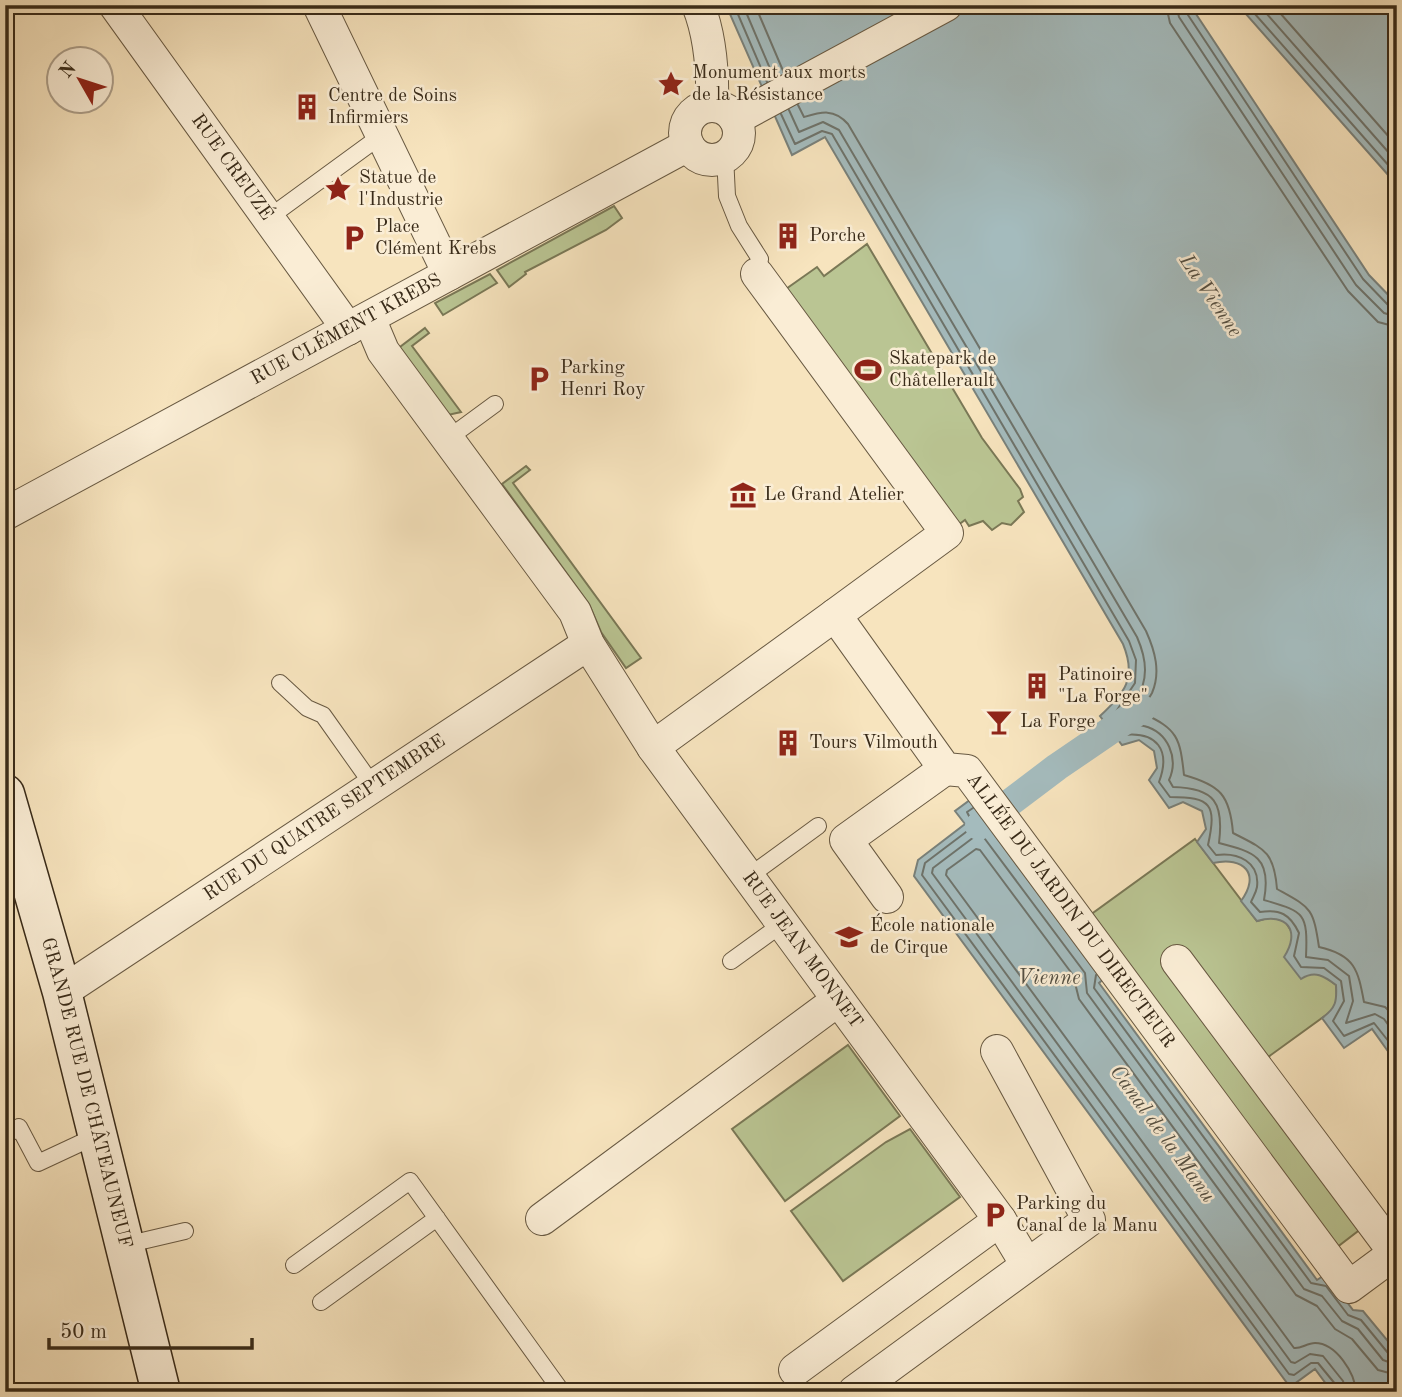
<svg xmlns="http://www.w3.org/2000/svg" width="1402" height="1397" font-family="'Old Standard TT',serif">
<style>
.green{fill:#bac593;stroke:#7a7856;stroke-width:2}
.water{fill:#a4bbbd;stroke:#79817b;stroke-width:2}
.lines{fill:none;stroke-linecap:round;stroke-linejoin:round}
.shore{stroke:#6e736b;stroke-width:2}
.canal{stroke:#a4bbbd;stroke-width:28}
.lane-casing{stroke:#685942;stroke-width:18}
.street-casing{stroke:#685942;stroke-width:34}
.secondary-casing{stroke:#392b19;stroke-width:41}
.lane{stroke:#faedd5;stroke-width:16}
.street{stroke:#faedd5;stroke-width:32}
.secondary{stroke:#faedd5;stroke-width:38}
.labels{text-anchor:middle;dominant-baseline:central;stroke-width:5;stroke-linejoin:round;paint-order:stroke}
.poi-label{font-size:19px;fill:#392b19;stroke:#faedd5;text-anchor:start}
.street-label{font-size:19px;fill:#392b19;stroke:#faedd5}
.water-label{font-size:21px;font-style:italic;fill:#544f42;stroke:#faedd5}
</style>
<rect width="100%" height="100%" fill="#f7e4be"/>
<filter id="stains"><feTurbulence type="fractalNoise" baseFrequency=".00286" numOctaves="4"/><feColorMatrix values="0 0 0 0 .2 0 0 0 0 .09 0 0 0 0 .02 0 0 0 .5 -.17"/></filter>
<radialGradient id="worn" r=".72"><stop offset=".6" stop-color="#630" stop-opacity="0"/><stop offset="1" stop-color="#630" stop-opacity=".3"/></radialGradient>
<path class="green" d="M614,206L622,218L606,230L525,272L526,274L509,287L497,270Z
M867,244L982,438L1020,489L1023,497L1018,501L1024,512L1011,525L1002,523L992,530L983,521L969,526L965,520L958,525L786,289L817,267L824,276Z
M490,274L497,283L443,315L435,303Z
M425,328L429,333L412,346L461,412L448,415L396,350Z
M526,466L530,470L513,483L641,658L626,668L601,632L589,604L502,484Z
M1195,839L1257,921L1272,917L1285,921L1293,934L1291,946L1309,974H1322L1336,985L1337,1000L1333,1010L1246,1073L1362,1228L1332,1251L1086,918Z
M848,1045L900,1116L785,1201L732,1129Z
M910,1129L960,1197L843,1281L791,1211L886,1142Z"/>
<path class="water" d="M726,5H1190L1369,275L1397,304V1064L1372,1029L1344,1048L1322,1018C1336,1008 1337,1001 1336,985C1324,976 1315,970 1301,979L1284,957C1301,931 1287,912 1257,921L1241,901C1261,874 1244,856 1213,863L1197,842L1206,829L1202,811L1183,802L1169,808L1149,780L1157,768L1154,751L1139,740L1122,745L1100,716C1125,693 1137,678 1123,644L825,137L792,155Z
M1238,5H1397V185Z
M974,797L1107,976L1099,983L1317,1280L1326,1274L1353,1310L1363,1311L1397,1352V1392H1332L1315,1369L1290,1387L914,876L918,860L965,824L955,811Z"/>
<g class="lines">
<path class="shore" d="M734,5L767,82
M743,5L774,78
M755,5L784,73
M1166,5L1170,23L1348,291L1378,322L1397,327
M1176,5L1179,17L1356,285L1384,313L1397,317
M1185,5L1186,12L1363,279L1389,306L1397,308
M1247,5L1397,175
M1259,5L1397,162
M1273,5L1397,146
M798,105L804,117C821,112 834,108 848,124L1146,631C1155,651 1161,672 1152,693C1148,700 1143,706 1142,713C1178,729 1180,738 1184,775C1220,785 1230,795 1233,833C1264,849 1274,851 1277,889C1311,908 1313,907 1319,947C1355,955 1358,970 1364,1002L1385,1007L1397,1019
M789,110L799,132L823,122L839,130L1137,637C1147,660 1149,680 1135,702C1130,708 1124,713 1123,720C1129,728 1135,723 1144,726C1168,732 1179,758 1169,780L1173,787C1215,788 1224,803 1219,843C1254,852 1272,857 1264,900C1304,912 1308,912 1306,957L1328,960L1349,976L1353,1001L1346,1023L1375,1014L1384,1019L1397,1037
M781,114L795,144L822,131L832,134L1129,641L1136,660L1135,683L1111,719L1123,735C1157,731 1171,750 1159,782L1170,797C1211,797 1217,804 1208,845L1216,855C1238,852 1260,862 1257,887C1256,893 1253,897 1251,902L1260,912C1280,909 1290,914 1299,933L1294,956L1301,967L1324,968L1341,981L1344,1001L1333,1021L1344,1036L1374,1023L1397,1052
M973,808L967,812L972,822L970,829L925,863L922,875L1289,1374L1294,1375L1311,1363H1318L1336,1385L1337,1392
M1096,975L1094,988L1311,1283L1326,1286L1348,1315L1361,1320L1388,1353L1397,1356
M1346,1392L1343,1381L1323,1356L1310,1354L1295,1363L1291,1362L932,873L933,868L978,834L982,835L1085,973L1087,993L1304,1289L1322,1296L1342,1321L1358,1329L1383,1360L1397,1365
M1356,1392C1355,1373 1336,1343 1315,1343C1307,1343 1301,1349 1294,1348L946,875L947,870L976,849L980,850L1073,975L1079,999L1296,1295L1317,1306L1335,1329L1352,1339L1378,1370L1397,1375"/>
<path class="canal" d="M979,826L1057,767L1142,709"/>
<g class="lane-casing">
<path id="lane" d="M725,156L727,196L739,226L760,259L757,274
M267,219L382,135
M446,440L495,404
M280,683L307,708L323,715L374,787
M748,877L818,826
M731,961L782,924
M5,1136L19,1127L38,1163L98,1135
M125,1245L185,1231
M294,1265L410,1181L562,1392
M321,1302L437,1218"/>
</g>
<g class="street-casing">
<g id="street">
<path id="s1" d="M115,5L348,329"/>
<path d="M319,5L449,274"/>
<path d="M698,5C711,37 713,72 712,106"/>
<circle cx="712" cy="133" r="27"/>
<path d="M735,119L946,5"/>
<path id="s2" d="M757,274L947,533L835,615L945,769L967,771L1349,1287L1395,1253L1177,961"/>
<path id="s3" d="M369,318L383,351L575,612L588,644L653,747L1000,1220L1021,1255"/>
<path id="s4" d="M5,514L688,145"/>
<path d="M653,747L835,615"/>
<path d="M887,897L846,840L945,769"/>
<path id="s5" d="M62,992L588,644"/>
<path d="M542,1219L838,1000"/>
<path d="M795,1370L1000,1220"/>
<path d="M854,1392L1089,1220L997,1051"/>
</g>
</g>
<g class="secondary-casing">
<g id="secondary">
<path id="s6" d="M5,794L62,992L161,1392"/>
</g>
</g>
<use href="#lane" class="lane"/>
<use href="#street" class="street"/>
<use href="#secondary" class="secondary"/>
</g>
<defs>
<g id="sight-bare" transform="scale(2.1)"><path d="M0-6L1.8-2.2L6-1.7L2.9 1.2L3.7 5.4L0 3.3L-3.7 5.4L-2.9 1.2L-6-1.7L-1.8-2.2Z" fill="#8f2418" stroke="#faedd5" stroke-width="2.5" paint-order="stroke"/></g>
<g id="building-bare" transform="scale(2.1)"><path d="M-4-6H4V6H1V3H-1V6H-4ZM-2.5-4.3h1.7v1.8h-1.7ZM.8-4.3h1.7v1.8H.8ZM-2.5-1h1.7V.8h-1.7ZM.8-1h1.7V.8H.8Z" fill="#8f2418" stroke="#faedd5" stroke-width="2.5" paint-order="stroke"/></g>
<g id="parking-bare" transform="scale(2.1)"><path d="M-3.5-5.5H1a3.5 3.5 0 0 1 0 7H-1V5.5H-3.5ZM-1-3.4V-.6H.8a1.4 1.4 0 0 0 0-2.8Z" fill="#8f2418" stroke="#faedd5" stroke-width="2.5" paint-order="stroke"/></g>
<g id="stadium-bare" transform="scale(2.1)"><path d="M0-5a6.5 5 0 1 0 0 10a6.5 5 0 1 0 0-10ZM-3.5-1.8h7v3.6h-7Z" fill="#8f2418" stroke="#faedd5" stroke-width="2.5" paint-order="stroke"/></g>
<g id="museum-bare" transform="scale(2.1)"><path d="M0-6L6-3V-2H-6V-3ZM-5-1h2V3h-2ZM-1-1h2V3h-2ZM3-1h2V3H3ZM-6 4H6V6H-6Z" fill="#8f2418" stroke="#faedd5" stroke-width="2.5" paint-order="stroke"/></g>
<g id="bar-bare" transform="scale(2.1)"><path d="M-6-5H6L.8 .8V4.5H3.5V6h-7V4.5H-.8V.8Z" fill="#8f2418" stroke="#faedd5" stroke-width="2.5" paint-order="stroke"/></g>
<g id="school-bare" transform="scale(2.1)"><path d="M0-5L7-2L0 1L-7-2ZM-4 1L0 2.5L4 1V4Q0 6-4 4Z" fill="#8f2418" stroke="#faedd5" stroke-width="2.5" paint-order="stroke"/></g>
</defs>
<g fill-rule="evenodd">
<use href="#sight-bare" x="671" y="84"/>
<use href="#building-bare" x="307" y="107"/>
<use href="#sight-bare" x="338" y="189"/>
<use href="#building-bare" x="788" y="236"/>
<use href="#parking-bare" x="354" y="238"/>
<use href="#stadium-bare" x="868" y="370"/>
<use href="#parking-bare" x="539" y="379"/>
<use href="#museum-bare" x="743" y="495"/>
<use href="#building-bare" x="1037" y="686"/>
<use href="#bar-bare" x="999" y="722"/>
<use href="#building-bare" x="788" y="743"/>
<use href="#school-bare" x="849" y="937"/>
<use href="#parking-bare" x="995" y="1215"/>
</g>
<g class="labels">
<g class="poi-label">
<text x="692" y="73">Monument aux morts<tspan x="692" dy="22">de la Résistance</tspan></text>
<text x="328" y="96">Centre de Soins<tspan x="328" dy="22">Infirmiers</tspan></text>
<text x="359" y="178">Statue de<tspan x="359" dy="22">l'Industrie</tspan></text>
<text x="375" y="227">Place<tspan x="375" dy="22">Clément Krebs</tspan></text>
<text x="809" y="236">Porche</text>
<text x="889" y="359">Skatepark de<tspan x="889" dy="22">Châtellerault</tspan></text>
<text x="560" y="368">Parking<tspan x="560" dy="22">Henri Roy</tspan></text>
<text x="764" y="495">Le Grand Atelier</text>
<text x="1058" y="675">Patinoire<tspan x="1058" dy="22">"La Forge"</tspan></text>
<text x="1020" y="722">La Forge</text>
<text x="809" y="743">Tours Vilmouth</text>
<text x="870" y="926">École nationale<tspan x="870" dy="22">de Cirque</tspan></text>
<text x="1016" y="1204">Parking du<tspan x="1016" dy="22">Canal de la Manu</tspan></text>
</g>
<g class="street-label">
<text stroke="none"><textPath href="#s1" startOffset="200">RUE CREUZÉ</textPath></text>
<text stroke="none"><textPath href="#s4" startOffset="388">RUE CLÉMENT KREBS</textPath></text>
<text stroke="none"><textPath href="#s5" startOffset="315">RUE DU QUATRE SEPTEMBRE</textPath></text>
<text stroke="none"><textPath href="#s2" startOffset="845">ALLÉE DU JARDIN DU DIRECTEUR</textPath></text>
<text stroke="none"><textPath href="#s3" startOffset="768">RUE JEAN MONNET</textPath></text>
<text stroke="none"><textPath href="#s6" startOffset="310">GRANDE RUE DE CHÂTEAUNEUF</textPath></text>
</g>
<g class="water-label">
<text transform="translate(1210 296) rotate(56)">La Vienne</text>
<text x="1049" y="978">Vienne</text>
<text transform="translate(1162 1134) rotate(54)">Canal de la Manu</text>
</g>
</g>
<rect width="1402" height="1397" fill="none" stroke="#f7e4be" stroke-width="28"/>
<rect x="7" y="7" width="1388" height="1383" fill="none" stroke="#392b19" stroke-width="3.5"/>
<rect x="14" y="14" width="1374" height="1369" fill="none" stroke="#392b19" stroke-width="2"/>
<g transform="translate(80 80) rotate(309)"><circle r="33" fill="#faedd5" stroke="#ad9f8a" stroke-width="2"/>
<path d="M0-5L12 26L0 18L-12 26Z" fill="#8f2418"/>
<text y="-10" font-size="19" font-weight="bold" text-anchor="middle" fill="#392b19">N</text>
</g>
<path d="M49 1338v10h203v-10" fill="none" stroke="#392b19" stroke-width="3.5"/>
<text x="60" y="1338" font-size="21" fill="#392b19" stroke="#faedd5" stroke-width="5" paint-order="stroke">50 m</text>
<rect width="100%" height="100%" filter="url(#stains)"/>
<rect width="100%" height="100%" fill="url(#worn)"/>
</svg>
